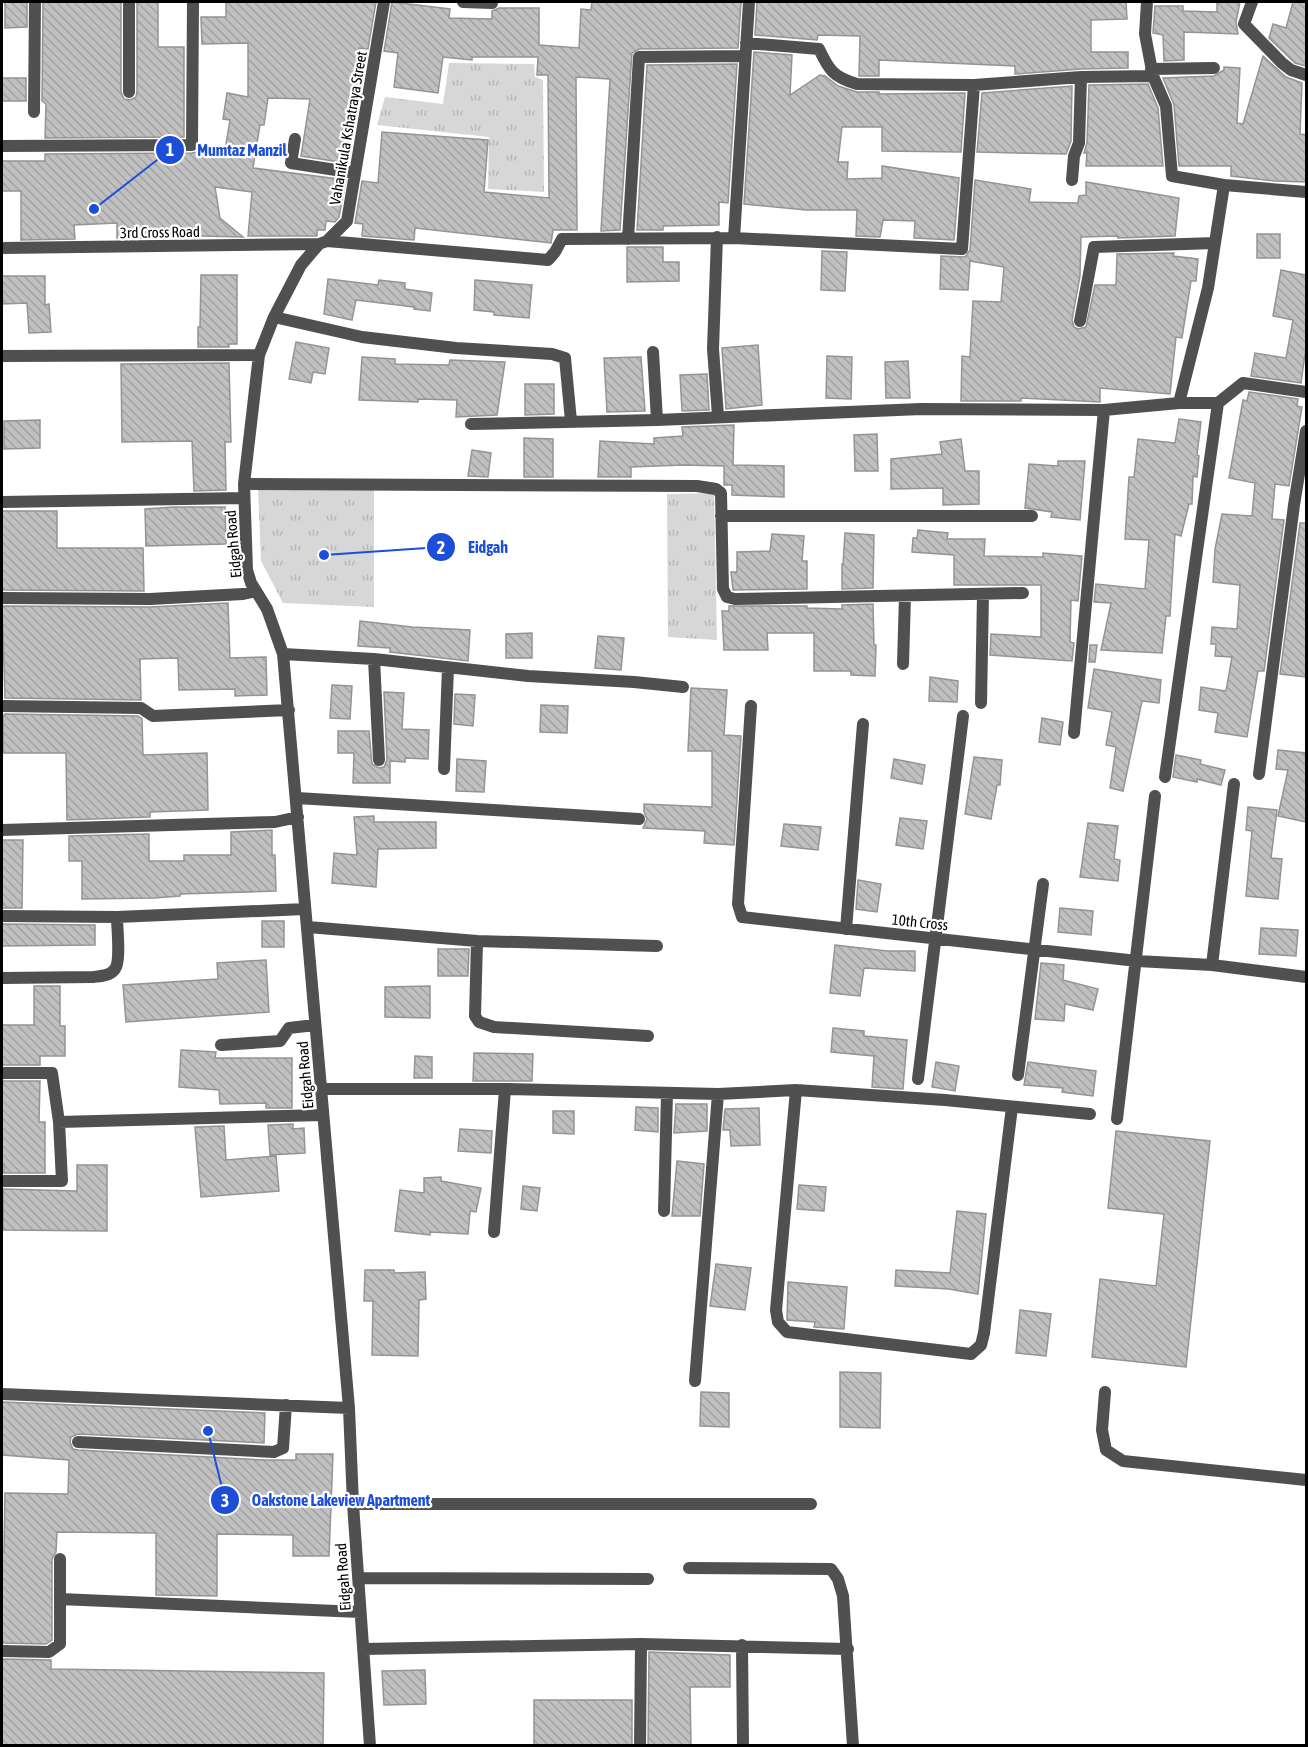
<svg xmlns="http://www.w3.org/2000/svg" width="1308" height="1747" font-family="'Asap Condensed',sans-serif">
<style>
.grass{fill:url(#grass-tufts)}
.building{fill:url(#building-back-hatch);stroke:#949494;stroke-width:1.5}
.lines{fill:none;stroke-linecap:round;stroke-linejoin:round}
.minor{stroke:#505050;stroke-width:12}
.labels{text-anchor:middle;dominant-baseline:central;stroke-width:4.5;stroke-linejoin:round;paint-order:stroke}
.street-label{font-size:15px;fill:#000;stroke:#fff}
.leader{fill:none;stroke:#1d4ed8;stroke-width:2}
.callout-dot{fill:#1d4ed8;stroke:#fff;stroke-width:2}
.mark-label{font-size:18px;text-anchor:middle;font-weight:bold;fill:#fff}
.callout-label{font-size:16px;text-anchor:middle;font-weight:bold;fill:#1d4ed8;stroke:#fff;stroke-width:4.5;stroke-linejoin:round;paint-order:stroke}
</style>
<defs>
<pattern id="grass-tufts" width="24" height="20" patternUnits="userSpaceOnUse" patternTransform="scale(1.5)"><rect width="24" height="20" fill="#d7d7d7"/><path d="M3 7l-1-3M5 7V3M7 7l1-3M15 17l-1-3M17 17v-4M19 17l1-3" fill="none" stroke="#b7b7b7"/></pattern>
<pattern id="building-back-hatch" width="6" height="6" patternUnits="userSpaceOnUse" patternTransform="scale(1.5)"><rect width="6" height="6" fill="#c0c0c0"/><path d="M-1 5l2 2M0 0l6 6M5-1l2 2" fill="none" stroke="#a3a3a3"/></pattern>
</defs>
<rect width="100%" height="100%" fill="#fff"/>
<path class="grass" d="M449,63L534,64L535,77L543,80L544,192L488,189L489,137L377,125L385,97L443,104Z
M258,488L374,490V607L283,603L261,561Z
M714,493L717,640L668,637L667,494Z"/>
<path class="building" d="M5,2H27V27L5,28Z
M43,2H121V92L124,99L130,100L136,97L137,92V2H158V47H184V137L45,138L46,104L42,101Z
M226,2H376L368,49L359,48L356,102H353L346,163L301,156L310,99L268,98L264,125H260L253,168L346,180L339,217L335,222L326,221L325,230H317V236H248L252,192L215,187L220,218L243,237L155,235V238H117V223L74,225L75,239L21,240V191H2V161H45V154L192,153L197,152L224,156L230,120L223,119L227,93L248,97V43L202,44L201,17H226Z
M392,2L450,9L449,18L492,19V11L499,8H539V45L579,48L581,9L591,10L592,2H741L738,48L639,49L632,53L620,230L601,231L610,79L576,77L577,230H553L551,243L415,228L414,240L362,236L363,224L355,223L362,181L378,183L382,132L488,140L484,192L549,198L548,75H537L538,57H472V60L443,57L438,93L394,87L398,53L384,51Z
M757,2H1126L1127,19L1091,20V52H1128V68L1081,69L1015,74V66L879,60V76H859L860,36L818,35L817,40L755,35Z
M1217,2H1240L1236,22L1238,34L1184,32V60L1164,61L1163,35L1153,33L1155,6H1183V11L1217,12Z
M1293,2H1306V66L1295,63L1269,38L1273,24L1286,28Z
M754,52L792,55L790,95L820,75L825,76L838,86L857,92H879V94L965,93L961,152L882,151V127H842L838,162H848L847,179L882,178V166L959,178L954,240L914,238L915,221L883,220L880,237L856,236L857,210H806L744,204Z
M1263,56L1286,77L1302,83L1300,134L1306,135V182L1275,181L1231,176V166H1179L1174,105L1163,78L1214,76L1224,70V67L1240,68L1237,123L1243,124Z
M737,64L728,203L719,202V225L663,226V230H637L647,65Z
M2,78H26V101H2Z
M1148,84L1158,108L1163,166H1086L1087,153H1084L1087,143L1089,85Z
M1072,86L1071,141L1066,154L977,152L982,93Z
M975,180L1031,189L1029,202L1078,203L1079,196L1086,195V182L1179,198L1175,236L1118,238V236L1081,237L1080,276L1072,320L1074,327L1078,329L1086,327L1095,285H1116L1117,254L1174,253L1173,256L1198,259L1196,281H1191L1182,338L1176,337L1170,394L1100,388V402L1021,398V401H961L962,356L970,357L973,301L1001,302L1004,267L970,261L968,290L940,289L941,256L965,257L970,250Z
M1257,234H1280V258H1257Z
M627,247H663V262H679V281L627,282Z
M822,251L847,252L845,291L821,290Z
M1281,270L1306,275V354H1305L1301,383L1251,376L1255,353L1286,358L1293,320L1273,316Z
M201,275H237V344H229V347H198V327H200Z
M2,276H45V305L49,304L51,332L29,333L27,303L2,304Z
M328,279L378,285L379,280L405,283V289L432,293L430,311L414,309V307L356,300L352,320L324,314Z
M475,280L532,285L529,318L494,315V312L474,310Z
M296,342L329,348L325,374L313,372L311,383L289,379Z
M758,345L762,405L726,409L722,348Z
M827,356L852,357L851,399L826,398Z
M362,357L395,359V364L449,365L450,360L505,362L497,415L456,417L457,400L418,399V402L359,400Z
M641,357L645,411L607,412L604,358Z
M908,361L910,398H886L885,362Z
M229,363L231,442H225L226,490L194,491L192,441L122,442L121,364Z
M707,374L709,410L682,411L680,375Z
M525,384H554V414L525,415Z
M1249,392L1298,399L1297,406L1302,407L1289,486L1275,484L1272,519L1284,520L1264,671H1258L1247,737L1215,732L1218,713L1199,710L1201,687L1226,691L1232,657L1215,656L1216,644H1211L1212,627L1237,629L1240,585L1213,582L1215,549L1222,514L1252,516L1255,483L1229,478L1243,400L1247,401Z
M1179,419L1201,422L1197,455L1199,456L1197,477L1193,476L1192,504H1189L1181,536L1175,534L1170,616H1166L1162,653L1101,650L1111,603L1094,602L1096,584L1145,589L1149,540L1125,539L1129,477H1134L1138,439L1175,443Z
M40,420V448L4,449V421Z
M734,425L733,465L784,466V497L732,495V485H724V466L683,465L631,467V477H598L600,441L654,444V438L683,436L682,427Z
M877,434L878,471H855L854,435Z
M524,438L553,439V477H524Z
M961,439L965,471H979V504L943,505V488L891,489V459L942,454L940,442Z
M472,450L491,453L488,477L468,476Z
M1058,461H1085L1080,520L1051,517L1052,512L1025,508L1029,464L1058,466Z
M174,507H225L226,544L146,546L145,509Z
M2,511H57V548H143L144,591L2,590Z
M1300,523H1306V677L1280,674Z
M918,530L948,533L947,539H985L984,556L1043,557V553L1082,556L1078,601L1071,600L1070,642L1074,643L1072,661L990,655L991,634L1041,637V585H954V555L912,552L913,538H917Z
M845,533L874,535L873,588L842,589V564H843Z
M772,534L804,536L802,561H807V589L733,590L731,572H737V552L770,551Z
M228,603L230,658L266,657L267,695L235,696V689L179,690L178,658L140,659L141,700L5,698L2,606L150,607Z
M873,604L874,645H876L875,676L851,675V671H814V633H767L768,650H724L722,611H729V606H807V608L842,609V605Z
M360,621L412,627L470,630L468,661L390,652V648L358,646Z
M532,633V658H506V634Z
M598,636L624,638L621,670L595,668Z
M1090,645H1097L1095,662H1089Z
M1094,669L1161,680L1159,703L1142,701L1123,791L1110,788L1116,747L1106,745L1112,712L1088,708Z
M930,677L958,681L957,702L929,701Z
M332,685L352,686L350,719L330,718Z
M691,688L727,690L724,735L741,736L734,845L704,843L705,831L643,828L647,819L644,812V804L712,807V751H688Z
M384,692L404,693L402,729L429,730L428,759L405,758V762L390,761V783H353L354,753H338V731H369L372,764L379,768L384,767L387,760Z
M455,694L475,695L473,726L454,724Z
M541,705L568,706L567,733L540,732Z
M5,714L138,716L142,719L143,755L207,753L208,810L150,812V817L67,820L66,753H3V716Z
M1042,718L1063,722L1060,745L1039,742Z
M1278,750L1306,753V822L1278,816L1288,770L1276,769Z
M1176,755L1201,760L1200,764L1225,770L1221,785L1197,779V782L1173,777Z
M974,757L1002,760L1000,785H997L991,819L965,814Z
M457,759L486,761L484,792L456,791Z
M894,759L925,765L922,784L891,778Z
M1248,807L1277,810L1271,858L1282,859L1278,899L1246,896L1252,831L1246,830Z
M374,816V822H436V848L378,849L376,887L332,883L334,853L357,855L354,817Z
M900,818L927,821L923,849L896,845Z
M1088,823L1118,826L1114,859L1120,860L1118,881L1080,877Z
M784,824L821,827L818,850L781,846Z
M272,830V855H275L276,891L180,894V896L154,898L82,899V861H69V836L149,834V861H184V855H231V832Z
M2,840H23L22,908H2Z
M858,880L881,884L877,912L856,909Z
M1060,908L1093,911L1091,935L1058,932Z
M262,921H284V947H262Z
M2,924L95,925V945L2,946Z
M1261,928L1298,930L1296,956L1259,954Z
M835,945L887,951H915V971L864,968L860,996L830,993Z
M438,949H469L468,976H438Z
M266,960L269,1012L126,1022L123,985L218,979L217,963Z
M1041,963L1064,965L1063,980L1098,989L1093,1010L1065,1004L1064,1021L1035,1019Z
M34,986H60V1026H65V1056H40V1065H2V1025H34Z
M430,986V1018L385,1017V987Z
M833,1028L864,1031V1036L907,1040L903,1089L872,1087L874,1056L831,1052Z
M181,1050L216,1052L215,1058H292V1108H266V1103L220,1104L219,1090L179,1087Z
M474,1053L533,1054L532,1081H473Z
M415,1056L432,1057V1078H414Z
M936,1062L959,1066L955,1091L932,1087Z
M1028,1062L1096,1071L1093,1096L1062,1092L1063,1088L1024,1085Z
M2,1081H40L39,1122H45V1173H4V1164H2Z
M676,1104H707V1131L674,1133Z
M636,1107L658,1108V1132L635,1130Z
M759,1108L760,1145L731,1146L730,1130H723L725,1109Z
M553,1111H574V1134L553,1133Z
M293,1124V1129L304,1128L305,1153L270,1155L268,1125Z
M224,1126L226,1160L276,1156L279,1191L201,1197L195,1127Z
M460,1129L492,1131L491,1153L458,1151Z
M1116,1131L1210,1141L1186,1367L1092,1357L1100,1279L1156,1286L1164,1214L1108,1208Z
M677,1161L704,1164L700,1216H672Z
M77,1165H107V1231L3,1230V1189L77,1191Z
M441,1177V1181L481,1188L476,1212L470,1211L468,1234L430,1232V1235L395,1231L400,1190L424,1193V1178Z
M799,1185L826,1187L824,1211L797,1209Z
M523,1186L540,1188L537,1211L521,1209Z
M957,1211L986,1214L978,1294L949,1289L895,1286L896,1270L950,1273Z
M716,1264L751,1268L745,1310L710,1306Z
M365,1270H394V1273L425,1272L426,1299L419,1300L418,1356L372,1355L373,1301H364Z
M788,1282L847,1287L844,1329L814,1327L815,1322L787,1320Z
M1020,1310L1051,1314L1046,1356L1016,1353Z
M840,1372L881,1373L880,1428L840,1427Z
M701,1392L729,1393V1427L700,1426Z
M2,1402L265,1413L264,1443L78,1434L71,1437L70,1442L73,1449L78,1450L264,1460H296V1454H333L329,1556H293V1535L217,1534V1596L156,1595V1533L57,1532L56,1552L52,1559V1640L46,1644L2,1643V1552H4L5,1493L68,1494L69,1460L2,1455Z
M649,1652L730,1655V1687H690L691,1746H648Z
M2,1659L51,1660V1669L324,1673L323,1746H2Z
M425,1670L426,1704L384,1705L382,1671Z
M534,1700H632V1746H534Z"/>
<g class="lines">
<path class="minor" d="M463,2L492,3
M1147,2L1145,34L1153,76L1166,106L1172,176L1224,185L1306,192
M1252,2L1244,24L1282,63L1291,70L1306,75
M746,43L819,49C829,70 833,77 857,84L974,85L1081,77L1153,76
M1151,69L1214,68
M129,92V2
M34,112L35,2
M295,139L291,163L355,173
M2,146L192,145L193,2
M1072,180L1074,156L1079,143L1081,77
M717,237L713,349L718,416
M734,238L749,2
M628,239L639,57L745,56
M327,241L548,260L555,252L562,239L734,238L962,249L974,85
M2,248L319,244
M274,317L362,337L456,348L552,354L565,358L571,421
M1080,321L1094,247L1215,243
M653,352L657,420
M2,356L259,355
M1179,403L1208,288L1224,185
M1218,403L1243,383L1306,392
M471,424L657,420L921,409L1104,410L1179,403H1218L1165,777
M244,484L697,486L716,489L721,493L723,589L727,597L735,599L1023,593
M2,502L244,498
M721,516H1032
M2,598L150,599L243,594L256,591
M283,654L374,659L528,676L634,682L683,687
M374,659L379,760
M903,664L905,596
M981,703L983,594
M2,706L141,708L153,716L289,710
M751,706L738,904L742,917L1137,961L1212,965L1306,977
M1074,733L1104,410
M444,769L448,668
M1259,774L1294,505L1306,431
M297,798L639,819
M2,830L275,822L298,817
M2,916L117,917L305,909
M308,927L477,941L657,946
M846,929L863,724
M477,941L475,1016L479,1022L494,1027L648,1036
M1212,965L1234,784
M2,978L93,977C101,976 110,976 115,969C121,961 117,929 117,917
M221,1045L280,1041L289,1028L315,1025
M2,1073H52L59,1122L323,1115
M1018,1075L1043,884
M918,1079L963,716
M321,1089H505L718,1094L796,1090L945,1100L1090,1114
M796,1090L776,1310L778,1322L787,1332L971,1354L981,1345L984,1333L1012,1107
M1117,1119L1155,796
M2,1181H62L59,1122
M664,1211L667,1093
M494,1232L505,1089
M695,1381L718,1094
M1105,1392L1102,1430L1106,1450L1123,1461L1306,1480
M2,1394L349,1408
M78,1442L274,1452L283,1448L286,1405
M353,1504H811
M689,1568L831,1569L838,1579L843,1596L853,1746
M358,1578L648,1579
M60,1599L360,1612
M742,1645L743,1746
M363,1649L641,1644L848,1649
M2,1651L49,1652L60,1644V1559
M370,1746L353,1504L349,1408L283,654L267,609L251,583L247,570L244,484L259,355L274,317L301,265L319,244L327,241L347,221L384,2
M640,1746L641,1644"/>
</g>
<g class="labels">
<g class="street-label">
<text transform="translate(348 128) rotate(-80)">Vahanikula Kshatraya Street</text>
<text transform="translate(160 232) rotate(-1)">3rd Cross Road</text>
<text transform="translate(233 544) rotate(-95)">Eidgah Road</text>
<text transform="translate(920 922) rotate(6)">10th Cross</text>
<text transform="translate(305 1075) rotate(-95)">Eidgah Road</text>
<text transform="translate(343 1577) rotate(-94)">Eidgah Road</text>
</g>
</g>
<path class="leader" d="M94 209L170 150M324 555L441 547M208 1431L225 1500"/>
<g class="callout-dot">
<circle cx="94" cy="209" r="6"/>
<circle cx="324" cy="555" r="6"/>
<circle cx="208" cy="1431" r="6"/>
<circle cx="170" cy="150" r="15"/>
<circle cx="441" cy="547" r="15"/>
<circle cx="225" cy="1500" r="15"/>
</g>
<g class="mark-label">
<text x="170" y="156">1</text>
<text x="441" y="554">2</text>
<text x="225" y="1507">3</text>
</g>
<g class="callout-label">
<text x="242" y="156">Mumtaz Manzil</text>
<text x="488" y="553">Eidgah</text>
<text x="341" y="1506">Oakstone Lakeview Apartment</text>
</g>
<rect width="1308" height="1747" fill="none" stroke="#000000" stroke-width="6"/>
</svg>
